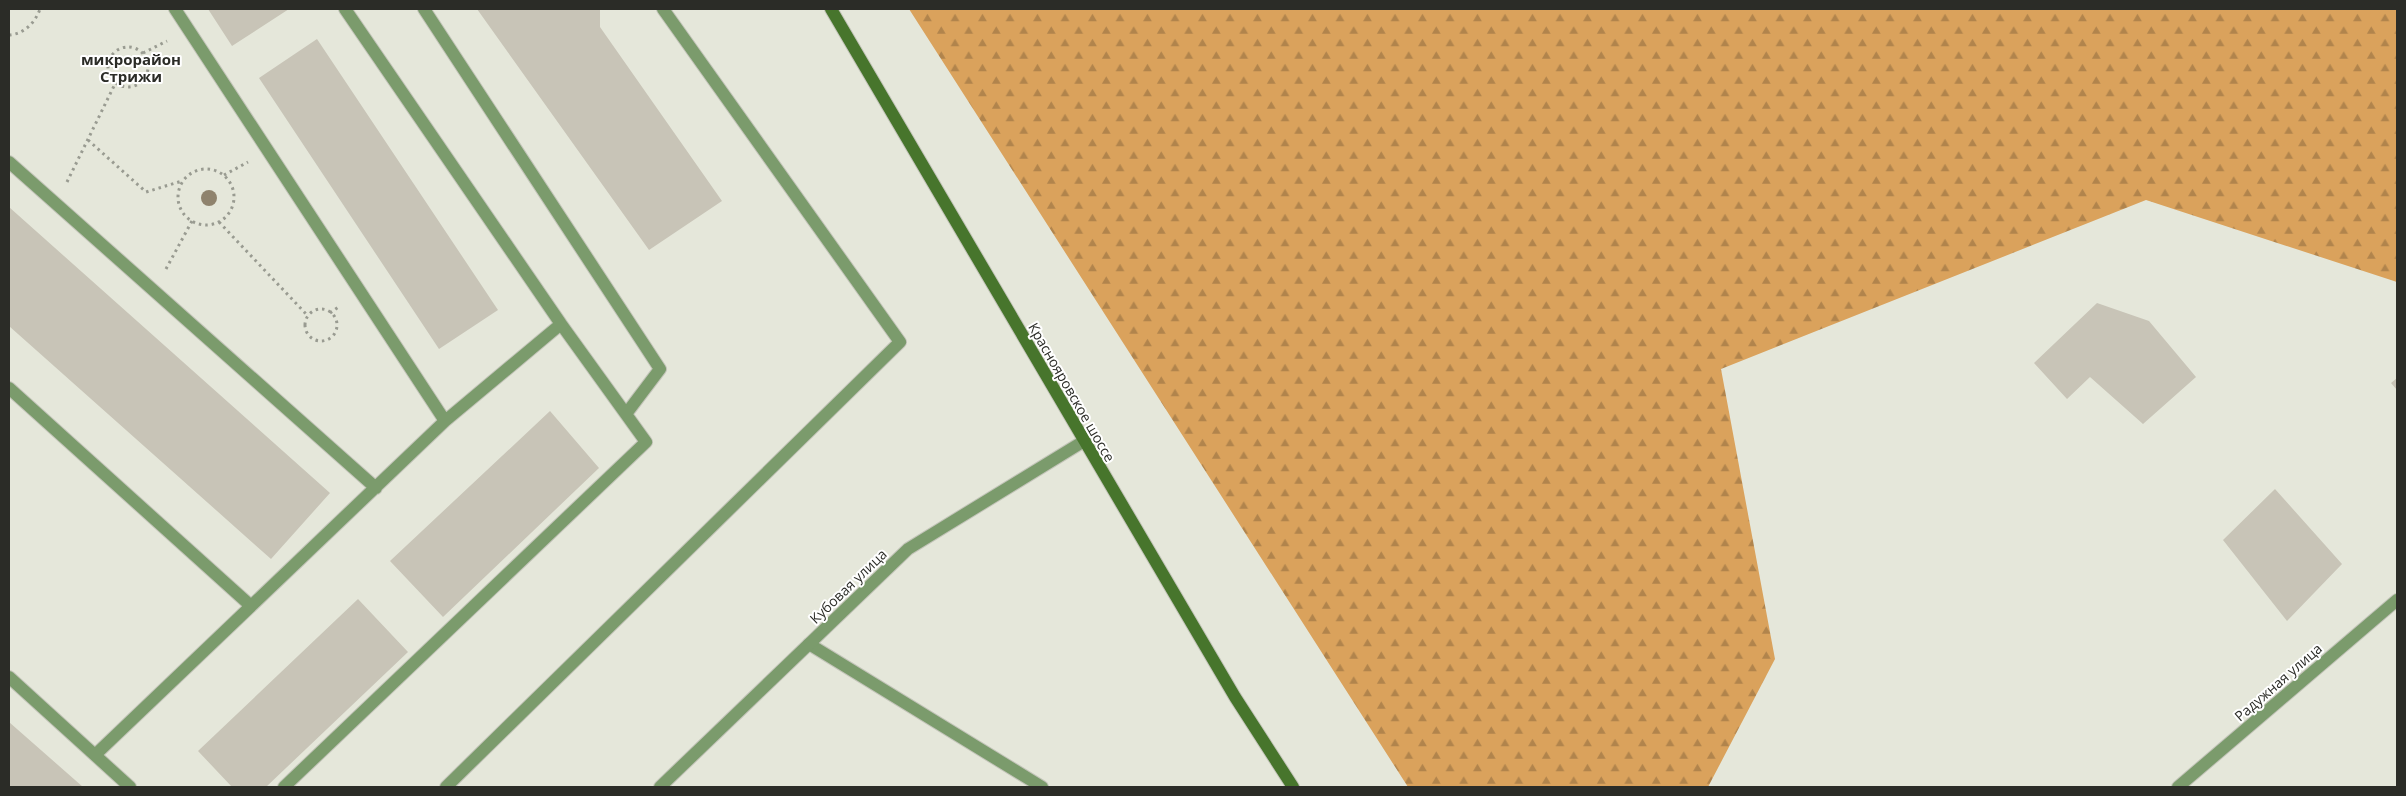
<svg xmlns="http://www.w3.org/2000/svg" width="2406" height="796" font-family="'Open Sans',sans-serif">
<style>
.forest{fill:url(#forest-firs)}
.building{fill:#c8c4b7}
.lines{fill:none;stroke-linecap:round;stroke-linejoin:round}
.lane-casing{stroke:#c4c5ba;stroke-width:14}
.street-casing{stroke:#c4c5ba;stroke-width:14}
.secondary-casing{stroke:#c4c5ba;stroke-width:14}
.path{stroke:#999b91;stroke-width:3;stroke-dasharray:2.5 4;stroke-linecap:butt}
.lane{stroke:#7b9b6c;stroke-width:12}
.street{stroke:#7b9b6c;stroke-width:12}
.secondary{stroke:#47752c;stroke-width:12}
.tree{fill:#8f836d}
.labels{text-anchor:middle;dominant-baseline:central;stroke-width:4;stroke-linejoin:round;paint-order:stroke}
.street-label{font-size:14px;fill:#2b2c27;stroke:#fff}
.neighbourhood-label{font-size:15px;font-weight:bold;fill:#2b2c27;stroke:#fff}
</style>
<defs>
<pattern id="forest-firs" width="22" height="20" patternUnits="userSpaceOnUse" patternTransform="scale(1.25)"><rect width="22" height="20" fill="#daa25c"/><path d="M5 1l3.5 6h-7zM16 11l3.5 6h-7z" fill="#b1844c"/></pattern>
</defs>
<rect width="100%" height="100%" fill="#e5e7da"/>
<path class="forest" d="M909,9H2397V282L2146,200L1721,369L1775,659L1708,787H1408Z"/>
<path class="building" d="M208,9H289L232,46Z
M477,9H600V27L722,201L649,250Z
M317,39L498,310L439,349L259,78Z
M9,207L330,493L271,559L9,326Z
M2097,303L2149,321L2196,377L2143,424L2090,377L2067,399L2034,363Z
M2397,378V390L2391,383Z
M550,411L599,468L443,617L390,561Z
M2275,489L2342,564L2287,621L2223,540Z
M358,599L408,652L266,787H232L198,751Z
M9,722L83,787H9Z"/>
<g class="lines">
<g class="lane-casing">
<path id="lane" d="M424,9L660,369L626,414
M9,162L376,488
M9,388L251,606
M445,421L561,324
M809,644L1042,787
M9,677L130,787
M95,755L445,421L175,9
M284,787L646,442L561,324L345,9
M446,787L900,342L663,9"/>
</g>
<g class="street-casing">
<path id="street" d="M660,787L908,549L1084,441
M2178,787L2397,600"/>
</g>
<g class="secondary-casing">
<path id="secondary" d="M831,9L1235,697L1293,787"/>
</g>
<path class="path" d="M9,35C24,34 35,23 40,9
M108 67a20 20 0 1 1 40 0a20 20 0 1 1-40 0Z
M143,53L167,41
M88,140L146,192L182,181
M178 197a28 28 0 1 1 56 0a28 28 0 1 1-56 0Z
M224,175L248,162
M67,182L115,84
M219,222L308,316
M166,269L192,221
M305 325a16 16 0 1 1 32 0a16 16 0 1 1-32 0Z
M330,313L340,306"/>
<use href="#lane" class="lane"/>
<use href="#street" class="street"/>
<use href="#secondary" class="secondary"/>
</g>
<circle class="tree" cx="209" cy="198" r="8"/>
<g class="labels">
<g class="street-label">
<text transform="translate(1072 392) rotate(60)">Краснояровское шоссе</text>
<text transform="translate(848 586) rotate(-44)">Кубовая улица</text>
<text transform="translate(2278 682) rotate(-41)">Радужная улица</text>
</g>
<g class="neighbourhood-label">
<text x="131" y="59">микрорайон<tspan x="131" dy="17">Стрижи</tspan></text>
</g>
</g>
<rect width="2406" height="796" fill="none" stroke="#2b2c27" stroke-width="20"/>
</svg>
